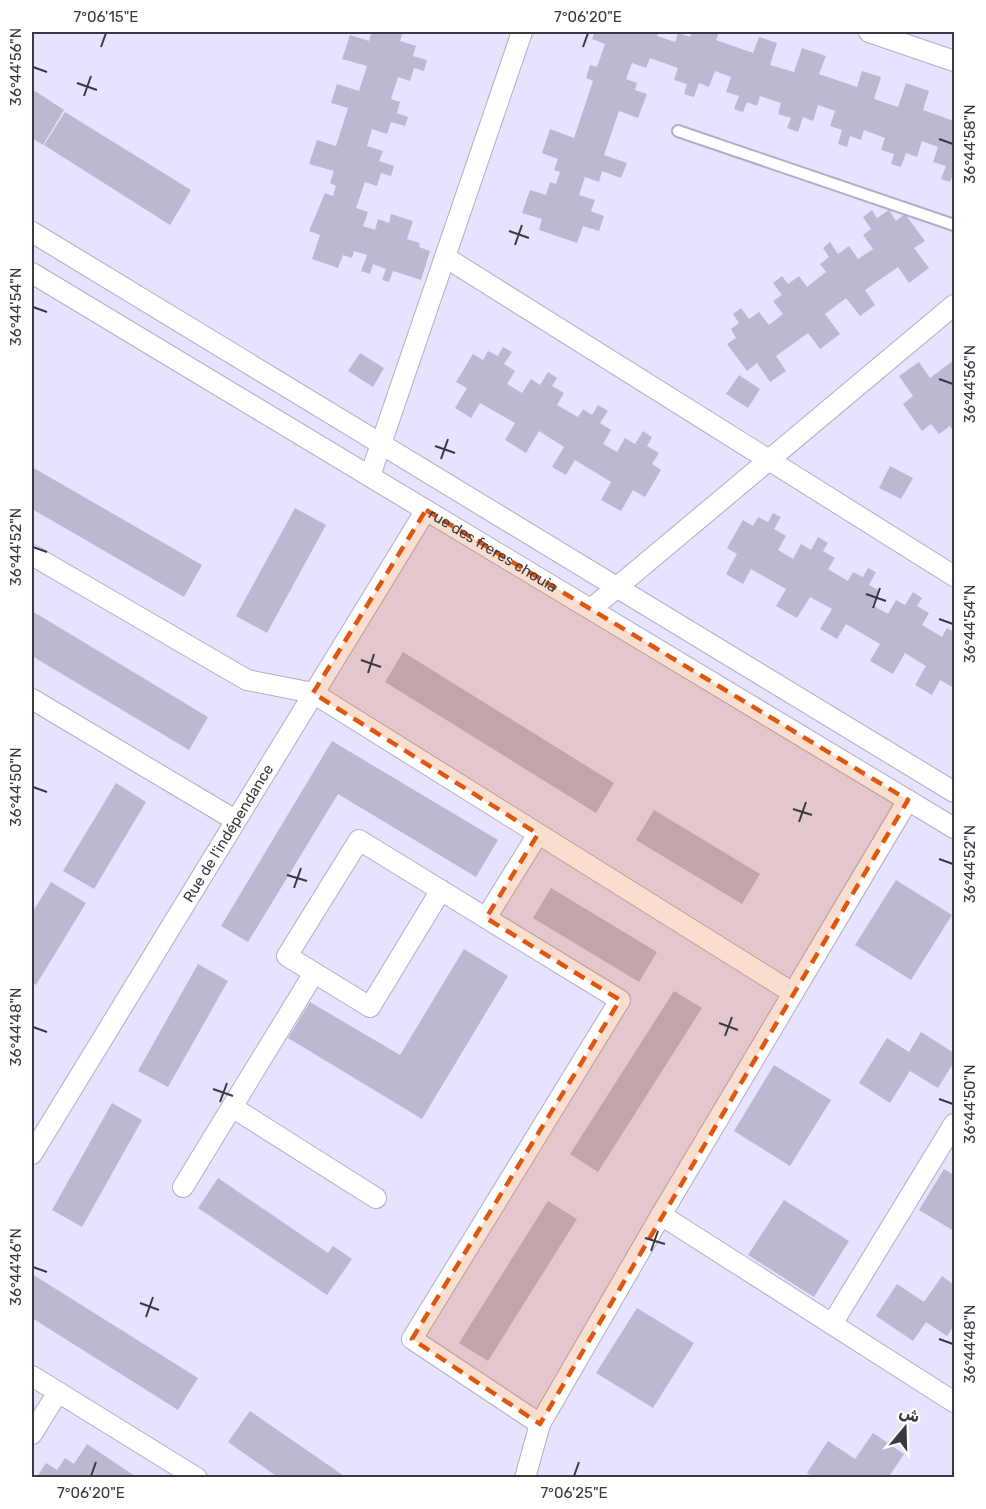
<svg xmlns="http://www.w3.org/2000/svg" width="986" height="1509" font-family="Rubik,'Noto Sans Arabic',sans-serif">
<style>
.building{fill:#bbb9d2}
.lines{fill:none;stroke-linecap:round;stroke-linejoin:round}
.service-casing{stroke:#b0aec7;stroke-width:14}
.minor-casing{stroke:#b0aec7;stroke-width:22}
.service{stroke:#fff;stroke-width:10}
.minor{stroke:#fff;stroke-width:20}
.marked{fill:#df570f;fill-opacity:0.2;stroke:#df570f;stroke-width:4.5;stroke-dasharray:12 8;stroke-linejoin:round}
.ticks{fill:none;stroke:#3a3943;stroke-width:2}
.labels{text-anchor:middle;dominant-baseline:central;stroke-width:4.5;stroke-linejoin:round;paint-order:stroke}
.street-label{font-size:15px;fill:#3a3943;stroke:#fff}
.neatline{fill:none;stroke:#3a3943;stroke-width:2}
.ticks-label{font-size:15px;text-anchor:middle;fill:#3a3943}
</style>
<rect width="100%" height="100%" fill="#e5e3fd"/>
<path class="building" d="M372,32H403L400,41L416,46L413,56L427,60L424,71L414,68L410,81L398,77L391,99L400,102L397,113L408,117L405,126L391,122L387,134L372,129L367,146L383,151L379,161L394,166L391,176L381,173L377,186L365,182L356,208L368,212L363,226L375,230L378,219L389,223L391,214L413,221L407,239L420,243L419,247L430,251L421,280L393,271L389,282L382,280L386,269L373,264L370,274L361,271L367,255L354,251L352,258L343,255L338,268L312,259L320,235L309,231L325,193L333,196L336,186L330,183L334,171L309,164L317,140L336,146L348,108L331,103L337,84L359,91L367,66L342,59L350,35L369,41Z
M595,32H659L657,36L675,42L678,33L690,37L692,32H719L716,40L753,53L759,37L777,43L770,65L794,72L802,48L826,56L819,74L857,87L862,71L881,77L874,99L898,107L906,83L929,91L923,110L954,121V172L950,182L941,179L946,166L933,162L938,147L922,141L917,157L906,153L901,167L891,164L894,154L881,150L885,138L864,130L861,140L850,136L847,147L838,144L842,130L830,126L835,111L818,105L813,121L803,117L798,132L787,128L791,118L778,114L781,103L760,96L757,106L747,102L743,112L734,109L739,96L726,92L731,77L715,71L709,87L699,83L694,97L684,94L687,84L674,80L678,68L650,58L646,68L632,63L626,79L637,83L635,90L647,94L638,118L619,111L604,155L627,163L621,178L602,171L599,182L585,177L579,195L595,200L591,211L604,216L599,231L583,226L577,243L539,230L542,219L522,213L530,190L546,195L550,182L556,184L560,172L554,170L558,159L542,153L550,129L574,138L593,81L586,78L590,65L597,67L605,44L592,39Z
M32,89L64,110L43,145L32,138Z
M65,112L191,190L170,225L44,145Z
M872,210L877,218L889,210L896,221L905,214L925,241L914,248L929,268L909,283L898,267L865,290L875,305L860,316L846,298L825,314L840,334L820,349L808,333L776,356L786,371L770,382L757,363L747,371L727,344L736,338L731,329L739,323L733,314L741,308L749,319L759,312L769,325L783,314L773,301L782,295L773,283L782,276L788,284L799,276L807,287L826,272L820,264L829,257L823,248L830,242L838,254L849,246L858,259L873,249L863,235L871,229L863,217Z
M503,347L512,352L504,364L515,371L507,384L522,393L531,379L540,385L548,372L557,378L552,386L564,393L557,405L578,417L583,409L592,415L598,405L608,411L600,423L611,430L603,444L617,452L625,438L635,444L643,431L652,437L647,446L659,453L652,464L661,470L645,497L633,490L621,511L601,500L611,482L575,460L566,475L552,467L564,447L539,431L526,453L505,440L515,423L480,403L471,418L455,408L467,388L456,382L473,354L483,360L488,351L498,356Z
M360,353L384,368L373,387L348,371Z
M954,360V432L950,426L939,434L931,424L922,431L903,404L913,396L899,376L919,362L930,378Z
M739,375L760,389L748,408L726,394Z
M890,466L913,478L901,499L879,488Z
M32,467L202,565L184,597L32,509Z
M295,508L326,525L267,633L236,616Z
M773,513L781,517L774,529L786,536L778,550L793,559L801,544L811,550L818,537L828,543L823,551L835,558L828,569L848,581L853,572L863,577L868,568L876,572L869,585L880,591L872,605L888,614L896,600L905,605L913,592L922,598L917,606L929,613L922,625L942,637L947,628L954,632V688L940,680L932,695L915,685L926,666L905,653L893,674L870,661L880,644L846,624L837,639L820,629L832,609L810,597L797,618L776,606L786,589L751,569L743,584L726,574L737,554L727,548L743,520L753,526L758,517L768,522Z
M32,611L208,717L189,750L32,656Z
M403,652L614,783L596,813L385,682Z
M332,741L498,840L476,877L338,794L248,942L221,926Z
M116,783L146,802L94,889L63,871Z
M654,810L760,874L742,904L636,840Z
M896,880L952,915L911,980L855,945Z
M51,882L86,903L36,985L32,982V913Z
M551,888L657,952L639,982L533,918Z
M464,949L508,976L422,1119L288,1038L310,1002L400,1055Z
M198,964L228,981L168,1087L138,1071Z
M674,991L702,1008L598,1172L570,1154Z
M921,1032L954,1053V1062L938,1088L910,1071L890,1103L859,1083L887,1038L909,1052Z
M774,1065L831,1100L790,1166L734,1131Z
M112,1103L142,1120L82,1227L52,1210Z
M944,1169L954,1175V1231L919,1210Z
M218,1178L328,1253L333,1246L352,1259L327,1295L198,1208Z
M784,1200L849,1241L814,1297L748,1255Z
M548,1201L577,1219L488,1361L459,1343Z
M32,1274L198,1378L178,1410L32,1318Z
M942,1276L954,1285V1325L947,1336L926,1322L913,1341L876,1316L897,1284L924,1302Z
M637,1308L694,1343L653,1408L596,1373Z
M250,1411L347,1478H279L228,1442Z
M873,1433L904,1454L888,1478H814L807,1473L828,1441L855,1459Z
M87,1444L138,1478H36L46,1463L57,1470L65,1458L74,1464Z"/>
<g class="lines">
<g class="service-casing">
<path id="service" d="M678,131L954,225"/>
</g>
<g class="minor-casing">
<g id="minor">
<path d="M869,32L954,61"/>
<path d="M32,232L954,792"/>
<path d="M445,257L954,576"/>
<path id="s1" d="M32,273L954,828"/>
<path d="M370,476L522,32"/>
<path d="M32,555L247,680L313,693L793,993"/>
<path d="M591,609L954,305"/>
<path d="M32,699L235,820"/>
<path d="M538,834L486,918L620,1000L412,1339L540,1424"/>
<path d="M441,890L370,1007L287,956L359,840L486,918"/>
<path d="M232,1107L376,1198"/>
<path id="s2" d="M32,1154L426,510"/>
<path d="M183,1187L314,973"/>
<path d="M661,1215L954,1402"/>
<path d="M832,1324L954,1124"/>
<path d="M32,1376L197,1478"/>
<path d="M32,1434L58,1392"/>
<path d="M525,1478L540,1424L661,1215L908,800"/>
</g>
</g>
<use href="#service" class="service"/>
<use href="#minor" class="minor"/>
</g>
<path class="marked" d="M426,510L908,800L540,1424L412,1339L620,1000L486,918L538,834L313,693Z"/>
<path class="ticks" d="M101,47L106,33M583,47L588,33M33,67L47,72M77,83L97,90M84,96L91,76M939,139L953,144M509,231L529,238M515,245L522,225M33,307L47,312M939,379L953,384M435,446L455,453M441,459L448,439M33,547L47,552M866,594L886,601M873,608L880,588M939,619L953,624M361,660L381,667M368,673L374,654M33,787L47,792M793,809L812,815M799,822L806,802M939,859L953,864M287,875L307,881M294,888L301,868M719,1023L738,1030M33,1027L47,1032M725,1036L732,1017M213,1089L233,1096M939,1099L953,1104M220,1102L227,1083M645,1238L665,1244M651,1251L658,1231M33,1267L47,1272M140,1303L159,1310M146,1317L153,1297M939,1339L953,1344M91,1476L96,1462M574,1476L579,1462"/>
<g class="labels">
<g class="street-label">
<text stroke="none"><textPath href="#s1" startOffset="538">rue des freres chouia</textPath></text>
<text stroke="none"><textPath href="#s2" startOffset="376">Rue de l'indépendance</textPath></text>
</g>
</g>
<rect width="986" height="1509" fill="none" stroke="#ffffff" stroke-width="66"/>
<g transform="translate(905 1428) rotate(19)" stroke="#ffffff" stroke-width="4.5" paint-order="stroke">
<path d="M0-4.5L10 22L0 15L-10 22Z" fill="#3a3943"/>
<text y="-9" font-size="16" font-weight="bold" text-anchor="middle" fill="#3a3943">ش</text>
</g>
<rect x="33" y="33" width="920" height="1443" class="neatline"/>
<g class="ticks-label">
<text x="106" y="22">7°06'15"E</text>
<text x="588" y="22">7°06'20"E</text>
<text transform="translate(16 67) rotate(-90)" y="5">36°44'56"N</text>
<text transform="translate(970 144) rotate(-90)" y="5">36°44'58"N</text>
<text transform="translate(16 307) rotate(-90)" y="5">36°44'54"N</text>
<text transform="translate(970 384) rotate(-90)" y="5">36°44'56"N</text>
<text transform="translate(16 547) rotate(-90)" y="5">36°44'52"N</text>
<text transform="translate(970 624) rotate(-90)" y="5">36°44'54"N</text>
<text transform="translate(16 787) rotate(-90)" y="5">36°44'50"N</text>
<text transform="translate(970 864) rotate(-90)" y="5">36°44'52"N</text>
<text transform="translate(16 1027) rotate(-90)" y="5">36°44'48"N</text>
<text transform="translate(970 1104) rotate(-90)" y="5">36°44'50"N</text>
<text transform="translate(16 1267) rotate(-90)" y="5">36°44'46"N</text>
<text transform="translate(970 1344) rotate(-90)" y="5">36°44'48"N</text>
<text x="91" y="1498">7°06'20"E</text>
<text x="574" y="1498">7°06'25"E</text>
</g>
</svg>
